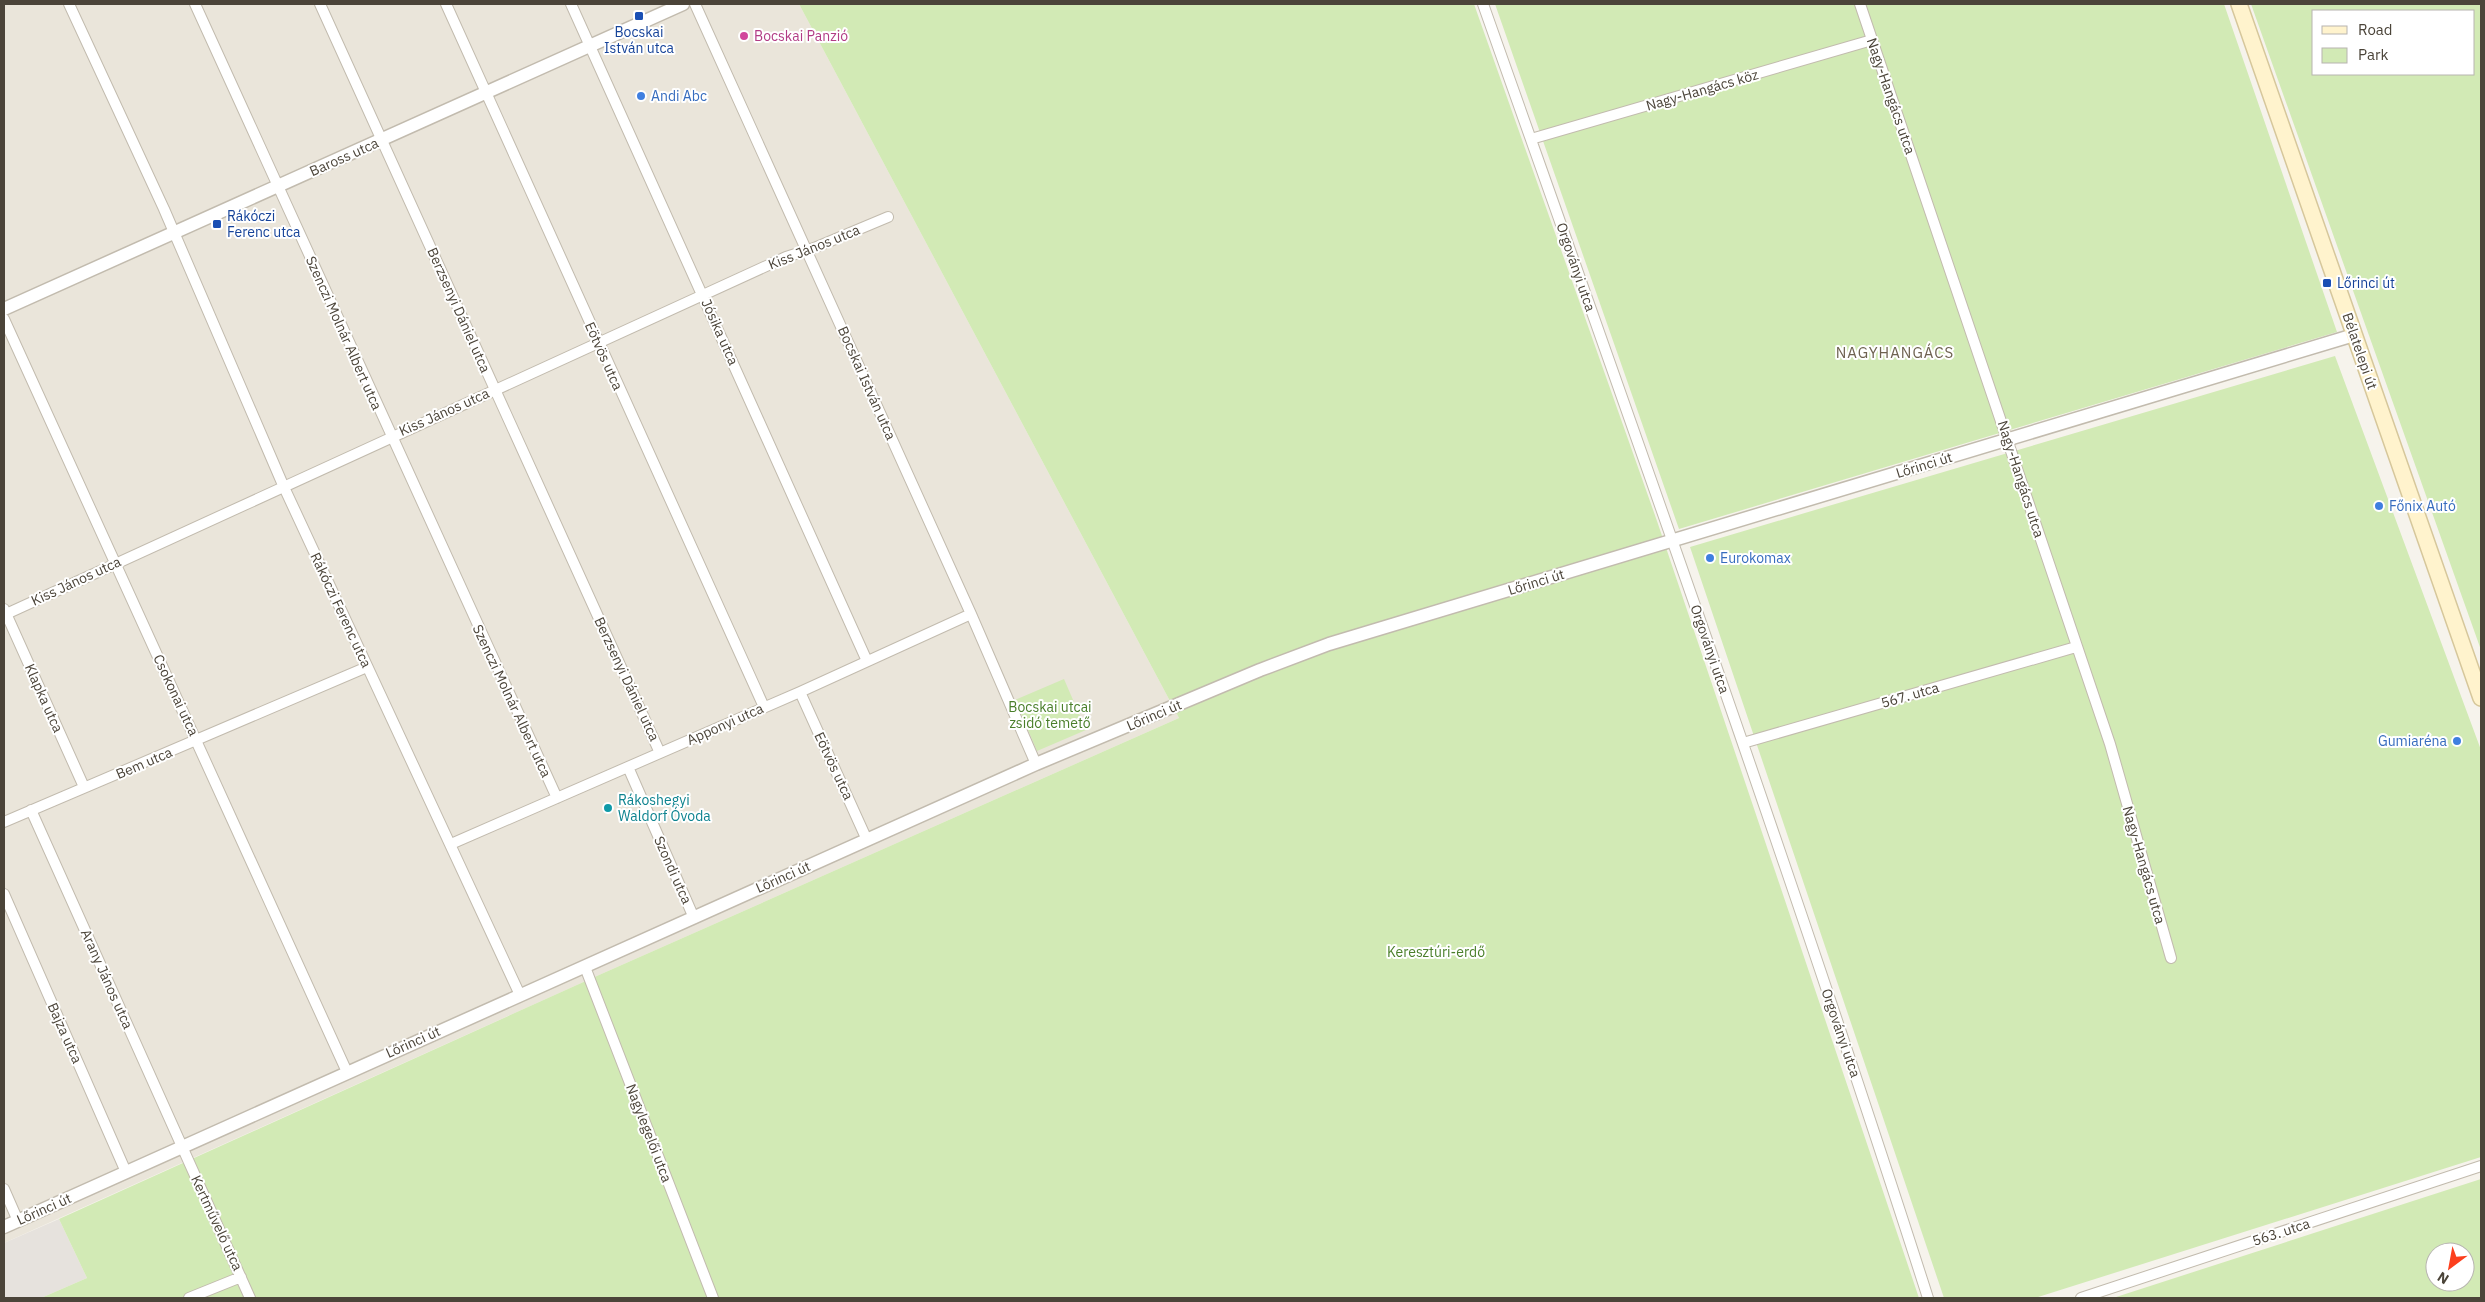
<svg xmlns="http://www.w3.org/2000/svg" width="2485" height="1302" font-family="'IBM Plex Sans',sans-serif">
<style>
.residential{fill:#eae5da}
.industrial{fill:#e6e2dd}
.green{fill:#d2eab5;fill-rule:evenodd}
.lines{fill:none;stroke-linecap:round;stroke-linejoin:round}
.minor-casing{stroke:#c2bbae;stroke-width:12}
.tertiary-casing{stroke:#c2bbae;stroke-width:15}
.secondary-casing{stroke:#d6c79b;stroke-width:18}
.minor{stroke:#fff;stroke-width:10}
.tertiary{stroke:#fff;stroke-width:12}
.secondary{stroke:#fff3cd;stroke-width:15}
.transit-dot{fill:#1a4fb4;stroke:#fff;stroke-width:2}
.hotel-dot{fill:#d1479c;stroke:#fff;stroke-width:2}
.shop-dot{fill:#3f7fe0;stroke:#fff;stroke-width:2}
.culture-dot{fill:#0f9aa8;stroke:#fff;stroke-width:2}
.labels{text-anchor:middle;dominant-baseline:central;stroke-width:4;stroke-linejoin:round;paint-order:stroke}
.transit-label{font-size:14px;fill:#164399;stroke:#fff;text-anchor:start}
.hotel-label{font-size:14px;fill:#b23c85;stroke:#fff;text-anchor:start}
.street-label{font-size:14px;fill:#4b4439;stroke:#fff}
.shop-label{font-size:14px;fill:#366cbe;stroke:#fff;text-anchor:start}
.park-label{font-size:14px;fill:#4a7f2a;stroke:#fff}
.culture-label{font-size:14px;fill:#0d838f;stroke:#fff;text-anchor:start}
.neighbourhood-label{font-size:15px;letter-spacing:1px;fill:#6e6250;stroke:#fff}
</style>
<rect width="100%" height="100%" fill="#f6f3ec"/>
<path class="residential" d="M4,4H799L1179,718L599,975L4,1243Z"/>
<path class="industrial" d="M59,1219L87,1278L41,1298H4V1243Z"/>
<path class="green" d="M799,4H1474L1657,521L1919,1298H41L87,1278L59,1219L599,975L1179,718Z
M1495,4H2224L2337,332L1679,529Z
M2251,4H2481V650ZM2314,11H2474V74H2314Z
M2335,356L2481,750V1157L2035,1298H1944L1690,547Z
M1064,679L1086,730L1037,751L1015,700Z
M2481,1179V1298H2113ZM2435,1252H2465V1282H2435Z"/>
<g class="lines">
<g class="minor-casing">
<path id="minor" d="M69,4L164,209L283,485L520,995
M195,4L557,798
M320,4L660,753
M446,4L764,707
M571,4L867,661
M695,4L971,614L1036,764
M1483,4C1635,434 1789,864 1928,1298
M1860,4L2110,744L2171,958
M1531,139L1872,40
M4,319L347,1072
M4,609L84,787
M4,615L786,257L814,248L888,217
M800,692L867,840
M1743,743L2076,647
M628,767L694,918
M31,810L250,1298
M4,822L367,667
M451,844L800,692L971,614
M4,894L126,1172
M585,967L713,1298
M4,1189L18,1221
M189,1298L241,1277
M2081,1298L2481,1166"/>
</g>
<g class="tertiary-casing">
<path id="tertiary" d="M4,309L683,4
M4,1227L1036,764L1260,670L1329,644L2354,335"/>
</g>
<g class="secondary-casing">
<path id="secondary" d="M2239,4L2481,698"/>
</g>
<use href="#minor" class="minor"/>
<use href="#tertiary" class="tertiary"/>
<use href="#secondary" class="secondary"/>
</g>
<g class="transit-dot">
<rect x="634" y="11" width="10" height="10" rx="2.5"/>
<rect x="212" y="219" width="10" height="10" rx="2.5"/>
<rect x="2322" y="278" width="10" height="10" rx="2.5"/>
</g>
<circle class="hotel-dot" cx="744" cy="36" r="5"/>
<g class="shop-dot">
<circle cx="641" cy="96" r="5"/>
<circle cx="2379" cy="506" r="5"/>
<circle cx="1710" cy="558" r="5"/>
<circle cx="2457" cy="741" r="5"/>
</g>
<circle class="culture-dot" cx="608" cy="808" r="5"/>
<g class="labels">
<g class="transit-label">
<text x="639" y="32" text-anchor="middle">Bocskai<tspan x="639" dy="16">István utca</tspan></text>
<text x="227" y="216">Rákóczi<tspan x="227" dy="16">Ferenc utca</tspan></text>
<text x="2337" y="283">Lőrinci út</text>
</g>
<g class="hotel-label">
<text x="754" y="36">Bocskai Panzió</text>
</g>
<g class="street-label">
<text transform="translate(1702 90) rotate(-16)">Nagy-Hangács köz</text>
<text transform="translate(1891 96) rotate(71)">Nagy-Hangács utca</text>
<text transform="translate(344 157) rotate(-24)">Baross utca</text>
<text transform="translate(814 247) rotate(-22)">Kiss János utca</text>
<text transform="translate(1576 267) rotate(71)">Orgoványi utca</text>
<text transform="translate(459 310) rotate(66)">Berzsenyi Dániel utca</text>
<text transform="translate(720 332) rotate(66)">Jósika utca</text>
<text transform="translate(344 333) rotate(66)">Szenczi Molnár Albert utca</text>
<text transform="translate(2360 351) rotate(71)">Bélatelepi út</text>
<text transform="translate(604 356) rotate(66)">Eötvös utca</text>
<text transform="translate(867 383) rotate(66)">Bocskai István utca</text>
<text transform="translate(444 412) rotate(-24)">Kiss János utca</text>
<text transform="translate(1924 465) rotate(-17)">Lőrinci út</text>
<text transform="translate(2021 479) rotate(72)">Nagy-Hangács utca</text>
<text transform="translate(76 581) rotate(-25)">Kiss János utca</text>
<text transform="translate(1536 582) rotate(-17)">Lőrinci út</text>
<text transform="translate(341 610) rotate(65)">Rákóczi Ferenc utca</text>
<text transform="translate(1710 649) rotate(71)">Orgoványi utca</text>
<text transform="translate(627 679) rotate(65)">Berzsenyi Dániel utca</text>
<text transform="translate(176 695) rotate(65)">Csokonai utca</text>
<text transform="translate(1910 695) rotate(-16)">567. utca</text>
<text transform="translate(44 698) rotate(66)">Klapka utca</text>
<text transform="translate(512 701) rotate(65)">Szenczi Molnár Albert utca</text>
<text transform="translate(1154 715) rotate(-23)">Lőrinci út</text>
<text transform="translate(725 724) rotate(-24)">Apponyi utca</text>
<text transform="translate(144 763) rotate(-23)">Bem utca</text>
<text transform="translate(834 766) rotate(65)">Eötvös utca</text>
<text transform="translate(2144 865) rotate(74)">Nagy-Hangács utca</text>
<text transform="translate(673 870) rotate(66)">Szondi utca</text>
<text transform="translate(783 877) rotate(-24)">Lőrinci út</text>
<text transform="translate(107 979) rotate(66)">Arany János utca</text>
<text transform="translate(65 1033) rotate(66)">Bajza utca</text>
<text transform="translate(1841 1033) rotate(71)">Orgoványi utca</text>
<text transform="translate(413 1042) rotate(-24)">Lőrinci út</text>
<text transform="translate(649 1133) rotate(69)">Nagylegelői utca</text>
<text transform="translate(44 1209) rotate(-24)">Lőrinci út</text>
<text transform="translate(217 1223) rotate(65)">Kertművelő utca</text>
<text transform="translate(2281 1232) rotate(-18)">563. utca</text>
</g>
<g class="shop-label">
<text x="651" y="96">Andi Abc</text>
<text x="2389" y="506">Főnix Autó</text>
<text x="1720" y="558">Eurokomax</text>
<text x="2447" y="741" text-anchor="end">Gumiaréna</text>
</g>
<g class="park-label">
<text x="1050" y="707">Bocskai utcai<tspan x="1050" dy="16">zsidó temető</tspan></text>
<text x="1436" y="952">Keresztúri-erdő</text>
</g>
<g class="culture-label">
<text x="618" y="800">Rákoshegyi<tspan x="618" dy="16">Waldorf Óvoda</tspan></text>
</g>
<g class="neighbourhood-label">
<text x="1895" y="352">NAGYHANGÁCS</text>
</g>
</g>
<rect width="2485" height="1302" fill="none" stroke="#4b4439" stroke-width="10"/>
<rect x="2312" y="10" width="162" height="65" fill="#ffffff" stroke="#b7b4b0"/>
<rect x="2322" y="26" width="25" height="8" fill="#fff3cd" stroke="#b7b4b0"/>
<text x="2358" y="35" font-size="15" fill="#4b4439">Road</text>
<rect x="2322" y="48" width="25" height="15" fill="#d2eab5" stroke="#b7b4b0"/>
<text x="2358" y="60" font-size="15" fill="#4b4439">Park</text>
<g transform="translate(2450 1267) rotate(212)"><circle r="24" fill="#ffffff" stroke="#b7b4b0"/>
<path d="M0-4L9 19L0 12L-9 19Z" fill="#fc3f1d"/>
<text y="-8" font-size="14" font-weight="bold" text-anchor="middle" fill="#4b4439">N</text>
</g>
</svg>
